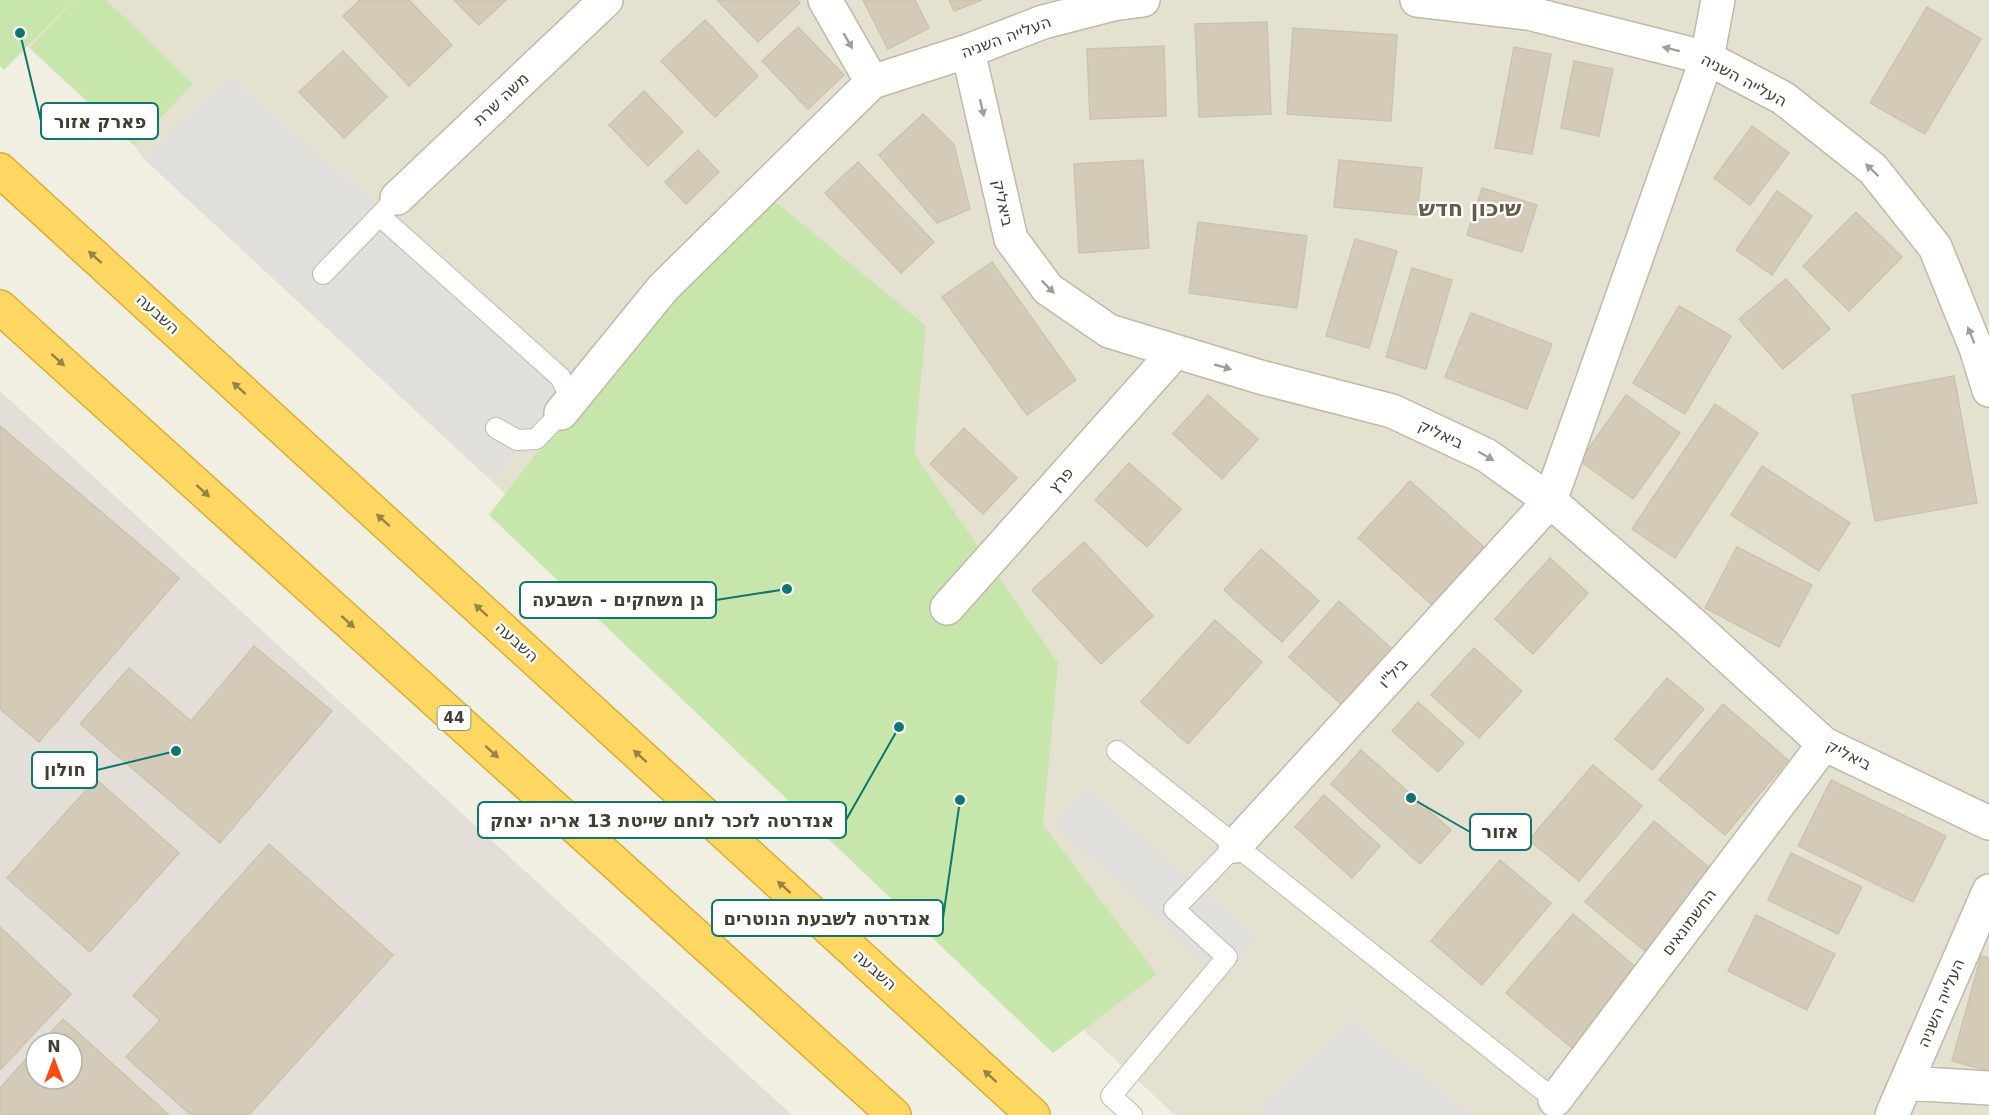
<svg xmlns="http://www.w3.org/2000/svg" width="1989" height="1115" font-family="'DejaVu Sans','Noto Sans Hebrew',sans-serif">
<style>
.residential{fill:#e5e1d1}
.industrial{fill:#e3dfd8;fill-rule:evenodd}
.green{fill:#c6e6ab}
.parking{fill:#e1dfdb}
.building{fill:#d3cbb8;stroke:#cdc3ab;stroke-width:1.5}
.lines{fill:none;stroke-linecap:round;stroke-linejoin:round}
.lane-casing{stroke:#bfb9a8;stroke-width:22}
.street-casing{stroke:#bfb9a8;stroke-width:36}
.highway-casing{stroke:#dbad32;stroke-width:36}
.lane{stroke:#fff;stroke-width:20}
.street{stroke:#fff;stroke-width:33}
.highway{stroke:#fdd762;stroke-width:33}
.oneway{fill:#a19e99}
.oneway2{fill:#978348}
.labels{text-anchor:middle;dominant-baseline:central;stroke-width:4.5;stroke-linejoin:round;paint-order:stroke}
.shield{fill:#fff;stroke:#7b7870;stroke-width:1.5}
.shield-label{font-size:15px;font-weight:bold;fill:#433e33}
.street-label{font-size:16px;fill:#433e33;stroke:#fff}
.district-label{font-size:22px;font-weight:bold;fill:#655d4a;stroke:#fff}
.leader{fill:none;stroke:#0f766e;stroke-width:2}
.callout-dot{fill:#0f766e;stroke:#fff;stroke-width:2}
.callout{fill:#fff;stroke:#0f766e;stroke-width:2}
.callout-label{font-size:18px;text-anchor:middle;font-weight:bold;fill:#433e33}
</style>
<rect width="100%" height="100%" fill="#f1eee2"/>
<path class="residential" d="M0,0H1989V1115H1175L143,158L134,145L0,21Z"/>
<path class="industrial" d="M0,391L792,1115H0ZM36,1043H72V1079H36Z"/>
<path class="green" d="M0,0H73L4,70L0,66Z
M74,0H106L193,84L134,145L30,48Z
M760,189L926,326L914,453L1058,663L1043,825L1157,974L1053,1053L489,515L644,313Z"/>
<path class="parking" d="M230,78L577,374L493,481L143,158Z
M1088,787L1258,940L1221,979L1055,825Z
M1352,1020L1474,1115H1267L1260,1108Z"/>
<path class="building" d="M360,0H409L452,45L409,86L343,16Z
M454,0H506L479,25Z
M717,0H797L800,3L758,42Z
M863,0H915L929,28L888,49Z
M949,0H982L954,11Z
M1927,7L1981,39L1925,134L1870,103Z
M705,20L758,76L715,117L661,61Z
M1267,22L1271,114L1199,117L1195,24Z
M798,27L844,75L808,109L762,61Z
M1293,28L1397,35L1391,121L1287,114Z
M1164,46L1166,116L1090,119L1087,49Z
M1514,47L1551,54L1532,154L1495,148Z
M343,51L387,97L344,138L299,92Z
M1574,61L1613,69L1599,136L1561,128Z
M644,91L683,132L648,166L609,125Z
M923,114L954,145L970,209L937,223L879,155Z
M1752,126L1789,153L1750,205L1714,178Z
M698,150L719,172L686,204L665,182Z
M1143,160L1149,248L1079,253L1074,164Z
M1339,160L1422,168L1417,215L1334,207Z
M858,162L934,242L901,273L825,193Z
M1482,188L1537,205L1522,252L1467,235Z
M1777,191L1812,216L1772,275L1736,250Z
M1856,212L1902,257L1849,311L1803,266Z
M1198,222L1307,236L1297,308L1189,293Z
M1355,239L1397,251L1369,348L1326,336Z
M992,262L1076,380L1027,415L942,297Z
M1412,268L1452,280L1426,369L1386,357Z
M1786,279L1830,329L1783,369L1739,319Z
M1679,306L1731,336L1685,414L1633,383Z
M1471,313L1552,344L1527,409L1445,377Z
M1954,376L1977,503L1875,521L1852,395Z
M1208,395L1258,439L1222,479L1173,434Z
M1626,395L1680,433L1633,499L1580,461Z
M1715,404L1758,433L1675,558L1632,529Z
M0,426L179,578L39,742L0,709Z
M964,428L1017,478L983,514L930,464Z
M1129,463L1181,509L1147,547L1095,500Z
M1762,466L1850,523L1819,571L1731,515Z
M1410,481L1484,547L1432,605L1358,538Z
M1084,542L1153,616L1101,664L1032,590Z
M1737,547L1812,585L1779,647L1705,608Z
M1261,549L1319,601L1282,642L1224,590Z
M1550,558L1588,593L1533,654L1495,619Z
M1339,601L1392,649L1342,705L1289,657Z
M1215,620L1262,662L1188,744L1141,702Z
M254,646L332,711L220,843L80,724L129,668L191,721Z
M1474,648L1522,691L1479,738L1431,695Z
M1667,678L1704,709L1652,770L1615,739Z
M1418,702L1464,743L1438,772L1392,731Z
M1723,704L1788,760L1725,835L1659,780Z
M1361,750L1451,830L1420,864L1331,784Z
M1593,765L1642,806L1579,881L1529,840Z
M96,779L179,853L90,952L7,878Z
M1831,780L1946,836L1913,902L1798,846Z
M1324,795L1380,846L1352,878L1295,827Z
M1654,821L1713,871L1645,951L1585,902Z
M269,844L393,955L249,1115H191L126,1057L160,1020L133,996Z
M1791,853L1862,887L1838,934L1768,900Z
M1500,860L1551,903L1482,985L1431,941Z
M1573,914L1638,969L1572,1048L1506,993Z
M1756,915L1835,954L1807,1010L1728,971Z
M0,927L71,994L0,1070Z
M1981,956L1989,958V1071L1952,1061Z
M63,1019L169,1115H0V1088L36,1048V1079H72V1043H41Z"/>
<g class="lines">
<g class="lane-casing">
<path id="lane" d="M380,216L560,377L568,392L561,413L536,439L517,440L496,428
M323,274L388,207
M1117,751L1555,1100
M1132,1115L1111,1096L1227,957L1174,909L1235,846"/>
</g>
<g class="street-casing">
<path id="street" d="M825,0L872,82
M1417,0L1528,13L1707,58L1783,98L1873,169L1935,247L1976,348L1989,390
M968,51L1011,239L1048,289L1109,331L1260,377L1392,411L1486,455L1550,501L1688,620L1824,744L1989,823
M397,198L606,0
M561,413L663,288L872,82L968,51L1043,22L1113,4L1143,0
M947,608L1174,353
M1235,846L1550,501L1707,58L1718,0
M1906,1083L1989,1088
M1555,1100L1824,744
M1892,1115L1989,891"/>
</g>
<g class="highway-casing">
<path id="highway" d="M0,170L1033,1115
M0,307L894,1115"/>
</g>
<use href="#lane" class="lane"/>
<use href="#street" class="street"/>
<use href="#highway" class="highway"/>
</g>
<defs><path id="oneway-solid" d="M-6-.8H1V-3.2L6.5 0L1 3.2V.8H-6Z" transform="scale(1.5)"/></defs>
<g class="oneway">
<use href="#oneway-solid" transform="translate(848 41) rotate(60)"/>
<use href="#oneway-solid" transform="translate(1671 49) rotate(-166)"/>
<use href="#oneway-solid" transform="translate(982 108) rotate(77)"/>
<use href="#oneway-solid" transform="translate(1872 170) rotate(-136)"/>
<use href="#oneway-solid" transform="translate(1048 287) rotate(45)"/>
<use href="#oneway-solid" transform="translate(1971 335) rotate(-112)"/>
<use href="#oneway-solid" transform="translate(1223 367) rotate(16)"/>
<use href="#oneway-solid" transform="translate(1486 456) rotate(30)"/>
</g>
<g class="oneway2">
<use href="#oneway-solid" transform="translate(95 257) rotate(-138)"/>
<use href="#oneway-solid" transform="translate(58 360) rotate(42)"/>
<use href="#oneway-solid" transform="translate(239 388) rotate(-138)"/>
<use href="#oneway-solid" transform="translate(203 491) rotate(42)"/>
<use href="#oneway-solid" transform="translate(383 520) rotate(-138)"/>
<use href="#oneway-solid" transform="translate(481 610) rotate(-138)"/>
<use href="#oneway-solid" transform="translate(348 622) rotate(42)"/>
<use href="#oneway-solid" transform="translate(492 752) rotate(42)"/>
<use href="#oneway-solid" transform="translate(640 756) rotate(-138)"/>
<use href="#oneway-solid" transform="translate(784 887) rotate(-138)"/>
<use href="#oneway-solid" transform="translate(990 1076) rotate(-138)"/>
</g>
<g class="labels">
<rect class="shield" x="437.5" y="706" width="33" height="24" rx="4.5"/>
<g class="shield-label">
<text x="454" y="718">44</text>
</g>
<g class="street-label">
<text transform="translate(1006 37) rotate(-20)">העלייה השניה</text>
<text transform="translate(1744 80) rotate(28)">העלייה השניה</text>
<text transform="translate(501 99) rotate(-43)">משה שרת</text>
<text transform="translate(1003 203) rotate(78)">ביאליק</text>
<text transform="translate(158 314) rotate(42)">השבעה</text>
<text transform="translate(1441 434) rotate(25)">ביאליק</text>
<text transform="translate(1061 480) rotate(-49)">פרץ</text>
<text transform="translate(517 642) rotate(42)">השבעה</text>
<text transform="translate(1393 673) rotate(-48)">ביל"ו</text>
<text transform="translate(1849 755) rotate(27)">ביאליק</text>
<text transform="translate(1689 922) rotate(-53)">החשמונאים</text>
<text transform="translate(875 970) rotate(42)">השבעה</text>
<text transform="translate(1941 1003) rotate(-67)">העלייה השניה</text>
</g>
<g class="district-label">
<text x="1470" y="208">שיכון חדש</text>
</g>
</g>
<path class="leader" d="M20 33L41 121M787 589L716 600M176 751L97 770M899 727L846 820M1411 798L1470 832M960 800L943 918"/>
<g class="callout-dot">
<circle cx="20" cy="33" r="6"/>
<circle cx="787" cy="589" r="6"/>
<circle cx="176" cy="751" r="6"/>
<circle cx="899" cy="727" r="6"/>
<circle cx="1411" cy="798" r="6"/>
<circle cx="960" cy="800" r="6"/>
</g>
<g class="callout">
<rect x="41" y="103" width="117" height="36" rx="6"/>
<rect x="520" y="582" width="196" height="36" rx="6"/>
<rect x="32" y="752" width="65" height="36" rx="6"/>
<rect x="478" y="802" width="368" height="36" rx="6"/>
<rect x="1470" y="814" width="61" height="36" rx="6"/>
<rect x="712" y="900" width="231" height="36" rx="6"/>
</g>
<g class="callout-label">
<text x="100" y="128">פארק אזור</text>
<text x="618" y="606">גן משחקים - השבעה</text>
<text x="65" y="776">חולון</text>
<text x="662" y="827">אנדרטה לזכר לוחם שייטת 13 אריה יצחק</text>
<text x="1500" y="838">אזור</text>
<text x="827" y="925">אנדרטה לשבעת הנוטרים</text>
</g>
<g transform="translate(54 1061)"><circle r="28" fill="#ffffff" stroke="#b4b2ad" stroke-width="1.5"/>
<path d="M0-4.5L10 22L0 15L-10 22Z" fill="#f84a12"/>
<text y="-9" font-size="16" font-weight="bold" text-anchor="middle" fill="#433e33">N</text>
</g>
</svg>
